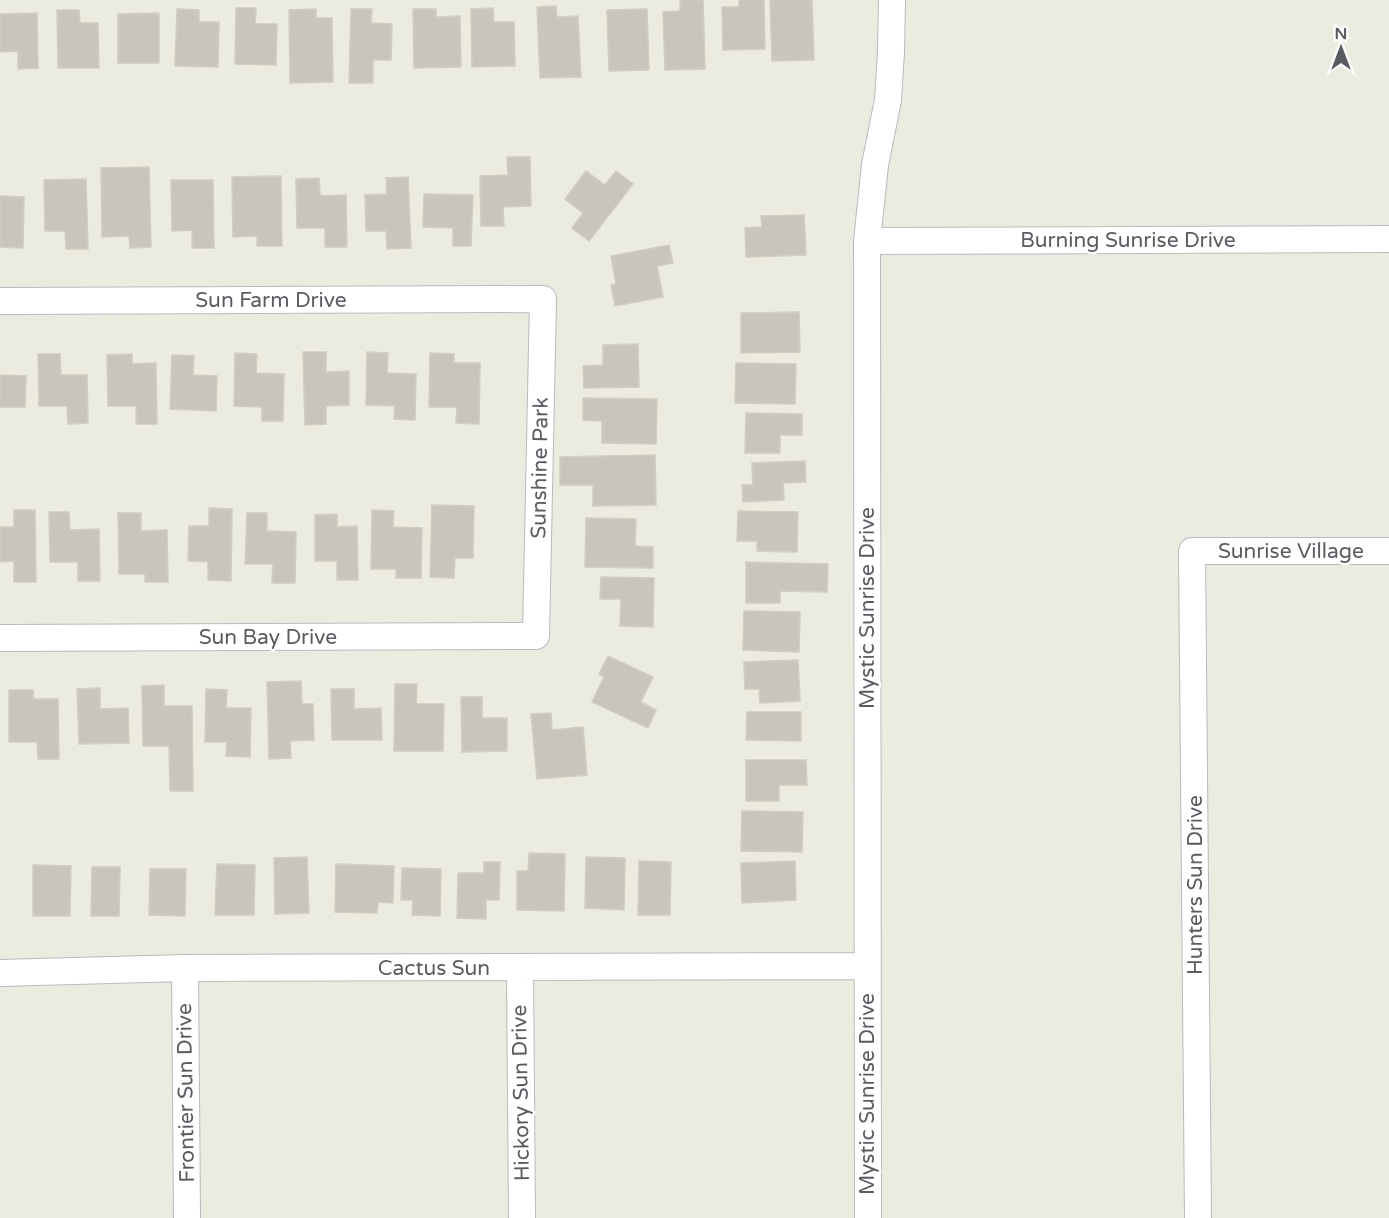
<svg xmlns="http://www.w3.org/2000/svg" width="1389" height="1218" font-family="'Varela Round',sans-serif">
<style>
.building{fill:#c7c5be;stroke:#d1cdbf;stroke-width:1.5}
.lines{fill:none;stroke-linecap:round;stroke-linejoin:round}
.street-casing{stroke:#b8babf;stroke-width:28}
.street{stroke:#fff;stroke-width:26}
.labels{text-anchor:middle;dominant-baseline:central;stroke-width:5;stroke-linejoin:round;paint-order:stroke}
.street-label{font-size:21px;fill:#595c61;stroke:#fff}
</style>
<rect width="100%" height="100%" fill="#ecebe0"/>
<path class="building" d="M680,0H703L705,69L665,70L663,12L680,11Z
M739,0H764L765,49L723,50L722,7H739Z
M770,0H812L814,60L772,61Z
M556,6L557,17L578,16L581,77L540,78L537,7Z
M236,8H256L255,24H277L276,65L235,64Z
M493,8L494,22H514L515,66L472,67L471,9Z
M177,9L199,10V22H219L218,67L175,66Z
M316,9V18H332L333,82L290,83L289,10Z
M351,9H372L371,23L392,24L391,60H373V83H349Z
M413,9H436V17L460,16L461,67L414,68Z
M647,9L649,70L609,71L607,10Z
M57,10H79L80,23H98L99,68H58Z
M37,13L38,68L18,69V51L0,52V14Z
M159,13V63H118V14Z
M507,157H530L531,206L503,207L504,226H481L480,176L508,175Z
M149,167L151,247L130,248L129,236L102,237L101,168Z
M586,171L605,185L616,171L633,184L589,241L572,228L583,213L565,199Z
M281,176L282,246H257V236L233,237L232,177Z
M408,177L411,248L387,249L386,231H366L365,195L387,194L386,178Z
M319,178L320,196L346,195L347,247H325V228H297L296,179Z
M86,179L88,249H66L65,231H45L44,180Z
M171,180H213L214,248H192V230L172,231Z
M424,194L473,195L471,246H453V228L423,227Z
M0,196L24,197L23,248L0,247Z
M804,215L806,255L746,257L745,228L762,227L761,216Z
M669,245L673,263L657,266L663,297L615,306L611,285L616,284L611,256Z
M799,312L800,352L741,353V313Z
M638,344L639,387L584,388L583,366L603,365V345Z
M303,352H326V372L349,371V405L326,406V424L305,425Z
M367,352L388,353L387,373L416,374L415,420L394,419L395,406L366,405Z
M235,353L257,354L256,373L284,374L283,421H262V407L234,406Z
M430,353L454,354V363H480L479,424L456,423L457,407H429Z
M38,354H60L61,375H87L88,423L68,424L67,406H39Z
M132,354V364L156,363L157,424H136V406H108L107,355Z
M172,355L194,356L193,375L217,376L216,411L170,409Z
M736,363L796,364L795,404L735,403Z
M0,375L26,376L25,407H0Z
M583,398L657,399L656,444L602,443V421L583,420Z
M746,413L802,414V435H780V453H745Z
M655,455L656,505L593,506V485H560V457Z
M805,461L806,482L783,483L784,500L743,502L742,485H753L752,463Z
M432,505L474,506L473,558H455L454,578L430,577Z
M209,508L232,509L231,581L208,580V562L188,561L189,526H209Z
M14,510H35L36,582H14V561L0,562V527H14Z
M372,510L394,511L393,527L422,528L421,578H396V569H371Z
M738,511L798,512L797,552L757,551V541H737Z
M49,512H69L70,530L99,529L100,581H78V562H50Z
M118,513H141V531L167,530L168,582H145V574H119Z
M247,513H267V531L296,532L295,583H272L273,564H245Z
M337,514V527L357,526L358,580H337V561H315V515Z
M586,518L636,519L635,546L653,547V568L585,567Z
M746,562L828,564L827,592L780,591V603H746Z
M601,577L654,578L653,627L620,626L621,599H600Z
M744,611L800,612L799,652L743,650Z
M608,656L653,677L641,702L656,710L648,728L592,702L604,677L599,674Z
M798,660L800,701L760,703L759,689H745L744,662Z
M301,681L302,704H313L314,740L290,741L291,758L269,759L267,682Z
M395,684H417L416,704H444L443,751H394Z
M164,685V706H192L193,791H170L169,746H143L142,686Z
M100,688V709L128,708L129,743L79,744L77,689Z
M206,689L227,690L226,708H251L250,757L226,756L227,742H205Z
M331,689H354V709L381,708L382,740H332Z
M9,690H33V699H58L59,759H38L37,742H9Z
M461,697H482V718H507V751L462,752Z
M747,712H801V741L746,740Z
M551,713L552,730L583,727L587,775L537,779L531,714Z
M746,760H806L807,785H779V801H746Z
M742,811L803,812L802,852L741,851Z
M529,853L565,854L564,911L517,910V871H528Z
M307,857L309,913L275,914L274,858Z
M586,857L625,858L624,910L585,908Z
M639,861L671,862L670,915H638Z
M795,861L796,900L742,903L741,863Z
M484,862H500L499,900H486V919L457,918L458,873H484Z
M217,864L255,865L254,915H215Z
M336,864L394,866L393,903L378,902L377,913L335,912Z
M33,865L71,866L70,916H33Z
M92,867H120L119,916H91Z
M402,868L441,869L440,916L412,915L413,900H401Z
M150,869H186L185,916L149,915Z"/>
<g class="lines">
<g class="street-casing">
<path id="street" d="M867,241L1389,239
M0,301L543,299L536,636L0,638
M185,968L187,1218
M520,968L522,1218
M0,973L185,968L867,966
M868,1218L867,241L875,165L888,100L891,52L892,0
M1198,1218L1192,551H1389"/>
</g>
<use href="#street" class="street"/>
</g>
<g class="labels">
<g class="street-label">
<text x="1128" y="240">Burning Sunrise Drive</text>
<text x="271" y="300">Sun Farm Drive</text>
<text transform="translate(540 468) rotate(-89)">Sunshine Park</text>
<text x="1291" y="551">Sunrise Village</text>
<text transform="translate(867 608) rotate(-90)">Mystic Sunrise Drive</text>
<text x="268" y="637">Sun Bay Drive</text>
<text transform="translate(1195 885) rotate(-90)">Hunters Sun Drive</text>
<text x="434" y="968">Cactus Sun</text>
<text transform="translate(186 1093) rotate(-91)">Frontier Sun Drive</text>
<text transform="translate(521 1093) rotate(-91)">Hickory Sun Drive</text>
<text transform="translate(867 1094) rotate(-90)">Mystic Sunrise Drive</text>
</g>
</g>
<g transform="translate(1341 48)" stroke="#ffffff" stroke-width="4.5" paint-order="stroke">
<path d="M0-4.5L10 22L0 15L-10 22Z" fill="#595c61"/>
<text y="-9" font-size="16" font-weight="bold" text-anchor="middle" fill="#595c61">N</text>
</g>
</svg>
